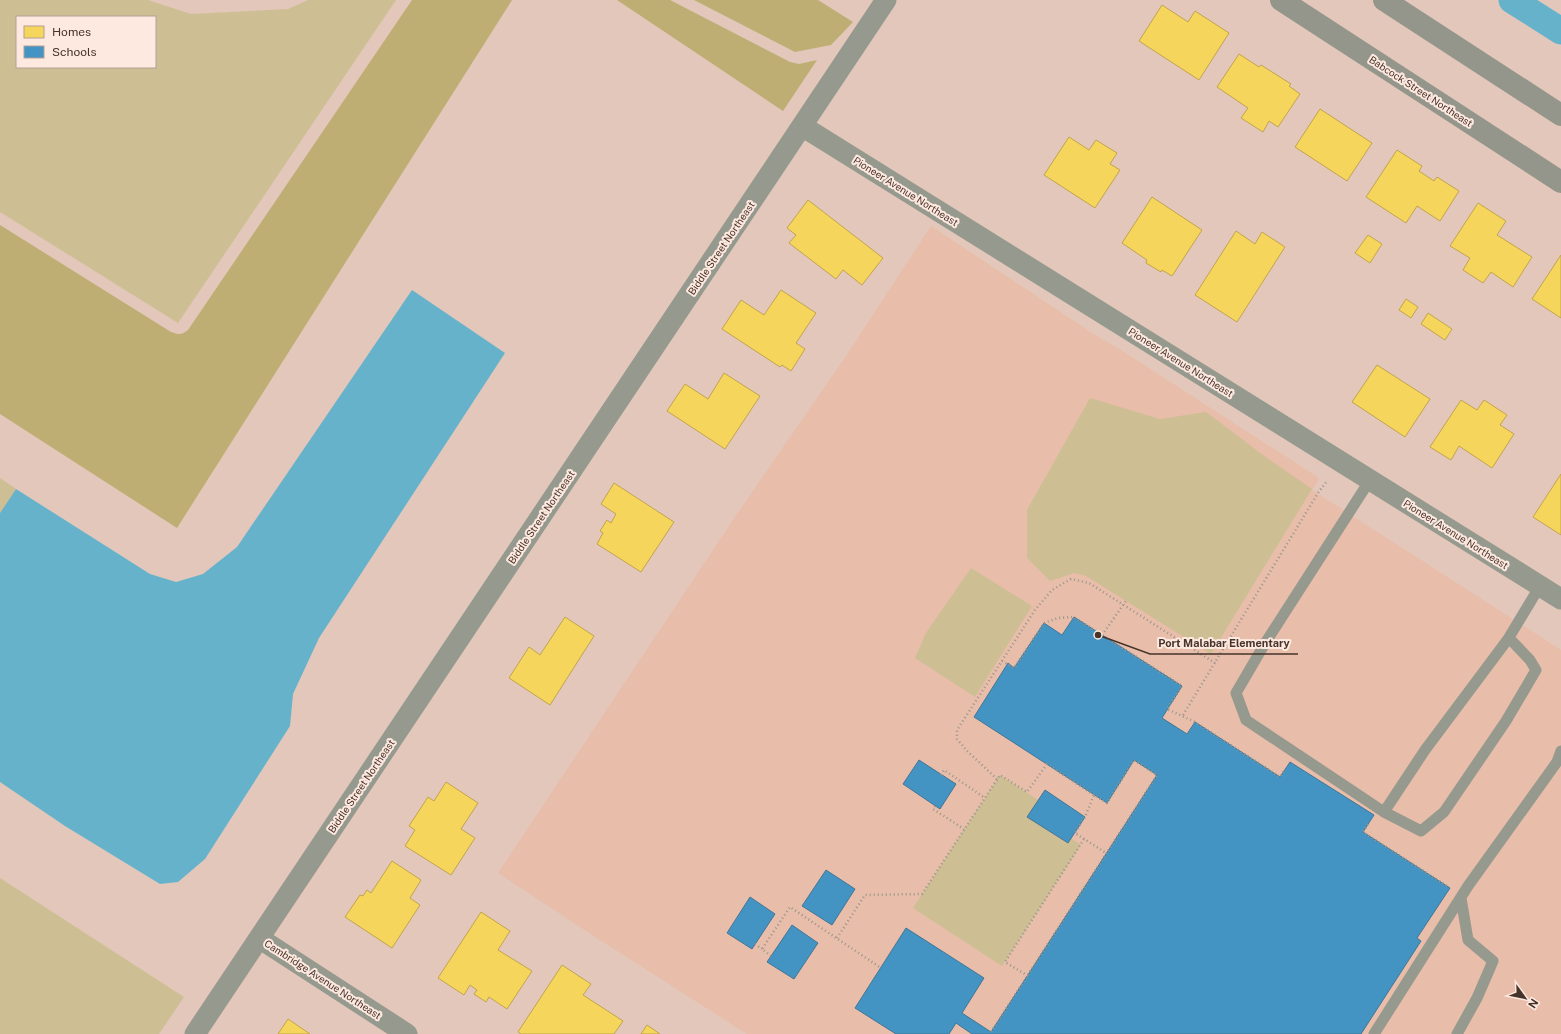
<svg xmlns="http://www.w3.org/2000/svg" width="1561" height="1034" font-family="'Public Sans',sans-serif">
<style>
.built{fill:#e8bda9}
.green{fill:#cdbf93;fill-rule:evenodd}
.forest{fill:#beae74}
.water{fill:#67b2cb}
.homes{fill:#f6d55c;stroke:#c1a44d}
.schools{fill:#4393c3;stroke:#447695}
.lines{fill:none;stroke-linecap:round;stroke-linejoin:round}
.canal{stroke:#67b2cb;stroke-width:27}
.path{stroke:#97968c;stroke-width:2.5;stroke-dasharray:1 3;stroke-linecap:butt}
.service{stroke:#95998e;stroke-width:11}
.minor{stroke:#95998e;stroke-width:21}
.secondary{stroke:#95968b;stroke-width:22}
.labels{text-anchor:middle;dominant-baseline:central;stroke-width:4;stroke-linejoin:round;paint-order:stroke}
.street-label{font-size:10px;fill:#46332a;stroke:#fee9e0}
.leader{fill:none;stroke:#46332a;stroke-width:1.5}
.callout-dot{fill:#46332a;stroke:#fee9e0;stroke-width:1.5}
.callout-label{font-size:11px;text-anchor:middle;font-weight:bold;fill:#46332a;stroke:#fee9e0;stroke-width:4;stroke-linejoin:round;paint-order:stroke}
</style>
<rect width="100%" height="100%" fill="#e2c7ba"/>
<path class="built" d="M931,226L1092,333L1124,352L1319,478L1312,490L1561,650V1034H747L586,931L498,873L737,514L844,359Z"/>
<path class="green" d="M0,0H148L191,14L288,9L308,0H396L178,323L0,212ZM17,17H155V67H17Z
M1090,398L1160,419L1206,412L1267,458L1312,489L1211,654L1086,576L1074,573L1050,581L1027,558V510Z
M0,478L16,489L0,513Z
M971,568L1032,606L975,697L915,658L926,633Z
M1000,775L1038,800L1027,817L1067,843L1071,838L1081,845L1002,966L913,908Z
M0,878L184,997L159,1034H0Z"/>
<path class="forest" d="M412,0H512L177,528L0,414V225L171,332C179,335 182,335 188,330Z
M617,0H670L790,62L799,64L817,60L783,111Z
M694,0H818L853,22L831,45L795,52Z"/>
<path class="water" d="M412,290L505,353L319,638L293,694L290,726L205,859L178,882L160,884L65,826L0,782V513L16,489L150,574L176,582L203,574L237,547Z"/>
<path class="homes" d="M1162,5L1188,22L1195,11L1229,33L1199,80L1139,41Z
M1239,54L1259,67L1261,65L1291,84L1289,86L1300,94L1278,127L1269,121L1263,132L1241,118L1248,108L1217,87Z
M1320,109L1372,143L1347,181L1295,147Z
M1069,137L1089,150L1096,140L1117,153L1110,164L1120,170L1095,208L1044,175Z
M1397,150L1422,166L1419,171L1434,181L1437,177L1459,191L1440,221L1417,206L1406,223L1366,197Z
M1152,197L1202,230L1172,276L1162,270L1161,272L1146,263L1147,260L1122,243Z
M808,200L883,258L862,285L843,270L836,279L789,243L796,235L787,228Z
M1478,203L1506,221L1497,235L1532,257L1513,287L1491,272L1483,283L1463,270L1470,258L1450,246Z
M1236,231L1255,244L1262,232L1285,247L1237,322L1195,295Z
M1368,235L1382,244L1370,263L1355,253Z
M1561,255V318L1532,299Z
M781,290L816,313L796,343L805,349L791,371L782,365L780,367L722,329L741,300L764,315Z
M1406,299L1418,307L1411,318L1399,310Z
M1428,313L1452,329L1445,340L1421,324Z
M1377,365L1430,399L1405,437L1352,402Z
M724,373L760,396L725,449L667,411L685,384L708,399Z
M1461,400L1477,410L1484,400L1507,415L1500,425L1514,434L1492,468L1459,446L1451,460L1430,447Z
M1561,474V535L1533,517Z
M614,483L674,522L641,572L597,544L603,533L600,531L607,520L611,523L616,514L601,504Z
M565,617L594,636L550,705L509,678L529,647L540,655Z
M446,782L478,803L461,829L475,838L451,875L405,846L415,830L409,826L428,797L434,801Z
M392,861L421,880L410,898L420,905L392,948L345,917L360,895L363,896L367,890L371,893Z
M481,912L510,931L498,950L532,971L507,1009L489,997L486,1002L474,994L477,990L470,985L464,995L438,978Z
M562,965L591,984L583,995L623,1021L614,1034H521L518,1032Z
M288,1019L310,1034H278Z
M647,1025L660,1034H641Z"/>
<path class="schools" d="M1074,617L1182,686L1162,718L1187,734L1195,722L1280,777L1290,762L1374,815L1363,832L1450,888L1417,938L1421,941L1361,1034H972L956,1023L949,1034H896L855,1008L906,928L984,978L962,1013L991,1032L1157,775L1134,760L1107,803L974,717L1008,663L1014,668L1044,623L1062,635Z
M919,760L956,784L940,809L903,784Z
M1045,790L1085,817L1068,843L1027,817Z
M826,870L855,889L832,925L802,906Z
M750,897L775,914L752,949L727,933Z
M792,925L818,943L794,979L767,962Z"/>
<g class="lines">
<path class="canal" d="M1512,0L1561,31"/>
<path class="path" d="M1102,635L1126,601
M1002,661L1014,668L1044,623L1058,618L1074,617L1182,686L1167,709L1195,722L1280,777L1285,769
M1183,715L1318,493L1327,481
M941,775L944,770L985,798
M997,779L967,751L957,739V730L1035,610L1052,590L1071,579L1089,583L1215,663
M935,806L933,809L964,829
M1368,824L1363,832L1447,886
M837,938L865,895L922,894L1000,775L1027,792L1047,764L1094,795
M755,944L762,949
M771,956L762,949L790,907L881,968
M1028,976L1005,962L1084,839
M991,1032L1157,775L1134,760L1107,803L1094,795L1085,817L1075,833L1106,853"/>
<path class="service" d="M1370,480L1264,645L1236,693L1246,720L1384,812
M1508,639H1510L1530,660L1536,670L1506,721L1444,812L1421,831L1384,812L1425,750L1508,639L1540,586
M1374,1034L1468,886L1557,762L1561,751
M1457,1034L1477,998L1493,961L1468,940L1461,898"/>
<path class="minor" d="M802,126L1561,599
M259,938L407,1034
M195,1034L886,0"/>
<path class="secondary" d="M1281,0L1561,182
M1384,0L1561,115"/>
</g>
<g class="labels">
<g class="street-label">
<text transform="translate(1421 91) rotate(33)">Babcock Street Northeast</text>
<text transform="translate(906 191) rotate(32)">Pioneer Avenue Northeast</text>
<text transform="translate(721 248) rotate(-56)">Biddle Street Northeast</text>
<text transform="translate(1181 362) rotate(32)">Pioneer Avenue Northeast</text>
<text transform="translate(541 517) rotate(-56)">Biddle Street Northeast</text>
<text transform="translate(1456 534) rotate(32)">Pioneer Avenue Northeast</text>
<text transform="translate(361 786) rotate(-56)">Biddle Street Northeast</text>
<text transform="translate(323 979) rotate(33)">Cambridge Avenue Northeast</text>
</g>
</g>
<path class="leader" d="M1098 635L1150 654H1298"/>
<circle class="callout-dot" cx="1098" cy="635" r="4"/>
<g class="callout-label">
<text x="1224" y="647">Port Malabar Elementary</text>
</g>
<rect x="16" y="16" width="140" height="52" fill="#fee9e0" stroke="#b4a097"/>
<rect x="24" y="26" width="20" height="12" fill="#f6d55c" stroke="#b4a097"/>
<text x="52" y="36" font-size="12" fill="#46332a">Homes</text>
<rect x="24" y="46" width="20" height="12" fill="#4393c3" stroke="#b4a097"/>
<text x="52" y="56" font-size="12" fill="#46332a">Schools</text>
<g transform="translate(1525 998) rotate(123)" stroke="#fee9e0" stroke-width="3" paint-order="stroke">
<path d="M0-3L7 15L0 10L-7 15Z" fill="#46332a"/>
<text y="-6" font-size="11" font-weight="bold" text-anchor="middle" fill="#46332a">N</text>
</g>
</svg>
